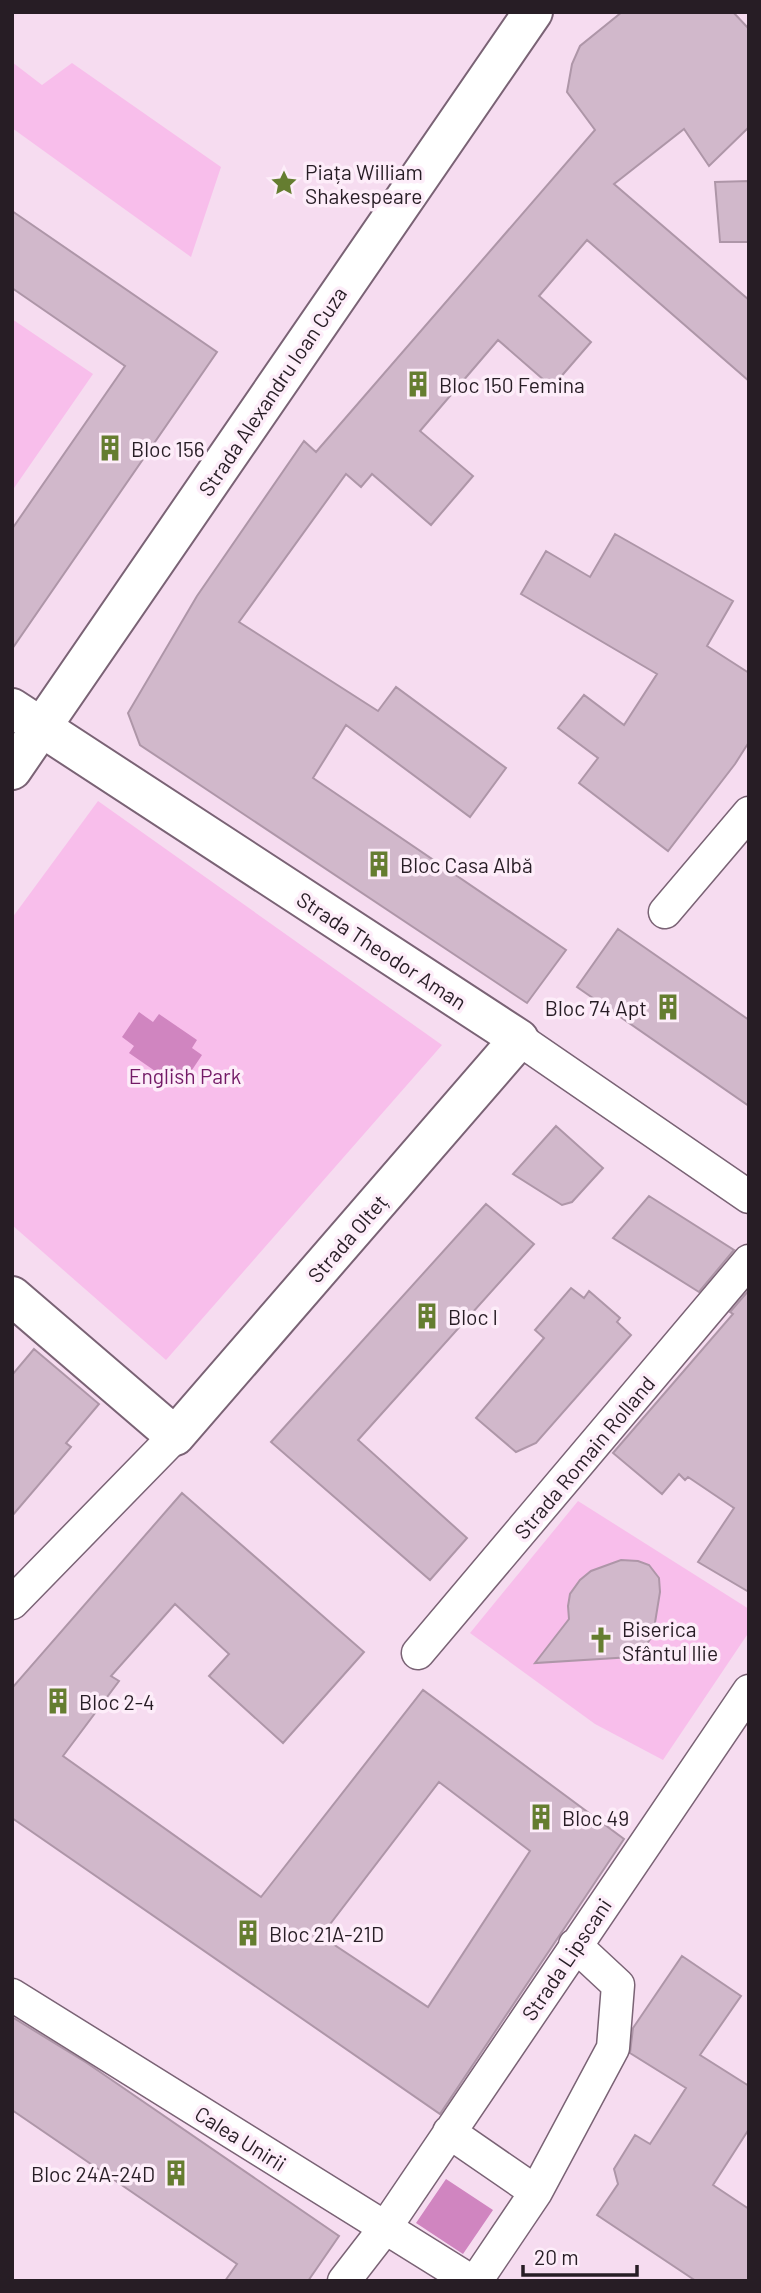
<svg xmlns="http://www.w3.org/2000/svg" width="761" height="2293" font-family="Barlow,sans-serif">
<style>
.green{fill:#f8beeb}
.water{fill:#d085c0}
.building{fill:#d1b8cb;stroke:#ae96a8;stroke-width:2;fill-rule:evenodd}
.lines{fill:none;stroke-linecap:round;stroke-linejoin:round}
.pedestrian-casing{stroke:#7a6375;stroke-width:35}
.minor-casing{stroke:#7a6375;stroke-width:42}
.secondary-casing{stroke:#7a6375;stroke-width:42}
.pedestrian{stroke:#fff;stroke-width:32}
.minor{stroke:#fff;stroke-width:38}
.secondary{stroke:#fff;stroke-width:38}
.labels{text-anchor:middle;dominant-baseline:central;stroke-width:7;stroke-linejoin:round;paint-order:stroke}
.poi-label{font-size:21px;fill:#271d25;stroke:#fdedf9;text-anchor:start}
.street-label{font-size:21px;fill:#271d25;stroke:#fdedf9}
.park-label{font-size:21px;fill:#731a66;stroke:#fdedf9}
</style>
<rect width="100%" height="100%" fill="#f6dcf0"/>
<path class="green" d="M12,62L42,85L72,63L221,167L191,257L12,128Z
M12,319L93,374L12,491Z
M98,801L442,1045L166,1360L12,1225V918Z
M578,1501L749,1609V1632L663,1760L595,1724L470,1633Z"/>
<path class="water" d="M139,1012L153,1022L159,1014L197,1040L192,1048L202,1055L184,1082L173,1074L168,1080L129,1053L134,1046L122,1037Z
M446,2179L493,2210L463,2254L416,2223Z"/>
<path class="building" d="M622,12H733L749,29V127L709,166L684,129L614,184L749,300V381L587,240L539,296L591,342L552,387L498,340L420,431L473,476L431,525L372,474L361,487L346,474L239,622L378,711L396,687L506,768L470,817L346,725L313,778L566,950L527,1003L140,745L128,713L197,596L304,441L316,452L595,130L567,92L572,64L580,46Z
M749,181V242H720L715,182Z
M12,211L217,352L12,649V529L125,366L12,288Z
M615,534L733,601L707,646L749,673V742L735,764L668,851L579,783L598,758L558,728L584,695L624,725L657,674L521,594L546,551L590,577Z
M618,929L749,1020V1106L577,987Z
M556,1126L603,1168L572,1202L562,1205L513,1174Z
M649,1196L734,1250L699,1292L613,1238Z
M486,1204L534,1244L358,1440L467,1538L430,1580L271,1442Z
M571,1288L584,1298L589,1291L620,1318L617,1322L631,1335L536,1443L516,1452L476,1418L544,1338L535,1330Z
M749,1290V1592L698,1562L734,1508L688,1477L685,1480L679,1474L662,1494L613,1453L733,1314L730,1312Z
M34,1349L99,1404L66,1443L71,1447L12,1516V1375Z
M182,1493L364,1652L283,1743L209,1676L229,1654L175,1604L111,1676L119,1681L63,1756L261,1897L423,1690L624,1839L440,2114L12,1818V1688ZM439,1782L530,1851L428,2007L321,1936Z
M621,1560L638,1561L649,1565L659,1578L660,1592L653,1635L644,1648L632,1657L535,1663L569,1619L568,1606L570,1594L580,1580L591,1571Z
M682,1956L741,1996L700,2055L749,2086V2129L713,2185L749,2209V2281H696L597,2215L618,2184L614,2169L635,2135L650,2144L686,2088L630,2053L633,2028Z
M12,2017L87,2063L339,2236L308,2281H225L237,2264L12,2110Z"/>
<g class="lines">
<g class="pedestrian-casing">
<path id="pedestrian" d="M665,912L749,813
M519,1039L749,1197
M12,1603L175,1436
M418,1653L749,1261
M12,1995L471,2281
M449,2132L536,2192
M344,2281L385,2228L749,1691
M476,2281L536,2192L613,2048L618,1985L575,1945"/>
</g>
<g class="minor-casing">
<path id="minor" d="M12,708L519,1039L175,1436L12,1296"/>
</g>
<g class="secondary-casing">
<path id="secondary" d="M12,770L533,12"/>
</g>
<use href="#pedestrian" class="pedestrian"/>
<use href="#minor" class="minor"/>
<use href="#secondary" class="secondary"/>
</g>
<defs>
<g id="sight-bare" transform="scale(2.1)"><path d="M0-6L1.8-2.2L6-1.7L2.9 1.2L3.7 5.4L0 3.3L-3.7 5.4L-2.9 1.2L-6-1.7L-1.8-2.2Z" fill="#657d30" stroke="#fdedf9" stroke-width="2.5" paint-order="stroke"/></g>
<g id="building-bare" transform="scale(2.1)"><path d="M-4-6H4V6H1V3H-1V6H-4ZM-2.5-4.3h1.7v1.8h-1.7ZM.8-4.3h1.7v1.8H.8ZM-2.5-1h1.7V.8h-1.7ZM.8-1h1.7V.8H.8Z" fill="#657d30" stroke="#fdedf9" stroke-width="2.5" paint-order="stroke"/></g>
<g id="church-bare" transform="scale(2.1)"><path d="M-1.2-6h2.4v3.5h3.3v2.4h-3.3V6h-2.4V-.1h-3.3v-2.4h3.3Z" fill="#657d30" stroke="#fdedf9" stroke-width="2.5" paint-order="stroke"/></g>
</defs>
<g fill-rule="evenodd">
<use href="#sight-bare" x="284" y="183"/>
<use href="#building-bare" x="418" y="384"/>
<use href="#building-bare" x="110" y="448"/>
<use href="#building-bare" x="379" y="864"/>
<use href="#building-bare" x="668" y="1007"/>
<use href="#building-bare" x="427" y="1316"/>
<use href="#church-bare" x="601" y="1640"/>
<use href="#building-bare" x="58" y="1701"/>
<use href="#building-bare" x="541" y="1817"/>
<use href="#building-bare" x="248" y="1933"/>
<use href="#building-bare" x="176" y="2173"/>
</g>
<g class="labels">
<g class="poi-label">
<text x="305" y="171">Piața William<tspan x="305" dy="24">Shakespeare</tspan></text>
<text x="439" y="384">Bloc 150 Femina</text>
<text x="131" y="448">Bloc 156</text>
<text x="400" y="864">Bloc Casa Albă</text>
<text x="647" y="1007" text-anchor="end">Bloc 74 Apt</text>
<text x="448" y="1316">Bloc I</text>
<text x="622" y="1628">Biserica<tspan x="622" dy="24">Sfântul Ilie</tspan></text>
<text x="79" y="1701">Bloc 2-4</text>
<text x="562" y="1817">Bloc 49</text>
<text x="269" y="1933">Bloc 21A-21D</text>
<text x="155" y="2173" text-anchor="end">Bloc 24A-24D</text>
</g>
<g class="street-label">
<text transform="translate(272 391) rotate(-56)">Strada Alexandru Ioan Cuza</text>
<text transform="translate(382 950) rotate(33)">Strada Theodor Aman</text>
<text transform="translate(347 1238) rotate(-49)">Strada Olteț</text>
<text transform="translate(584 1457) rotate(-50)">Strada Romain Rolland</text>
<text transform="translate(566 1959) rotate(-56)">Strada Lipscani</text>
<text transform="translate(241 2138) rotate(32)">Calea Unirii</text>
</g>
<g class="park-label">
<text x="185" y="1075">English Park</text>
</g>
</g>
<rect width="761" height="2293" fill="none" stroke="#271d25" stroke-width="28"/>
<path d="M523 2265v10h114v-10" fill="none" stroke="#271d25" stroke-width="3.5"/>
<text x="534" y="2265" font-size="21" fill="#271d25" stroke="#fdedf9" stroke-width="5" paint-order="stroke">20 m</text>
</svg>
